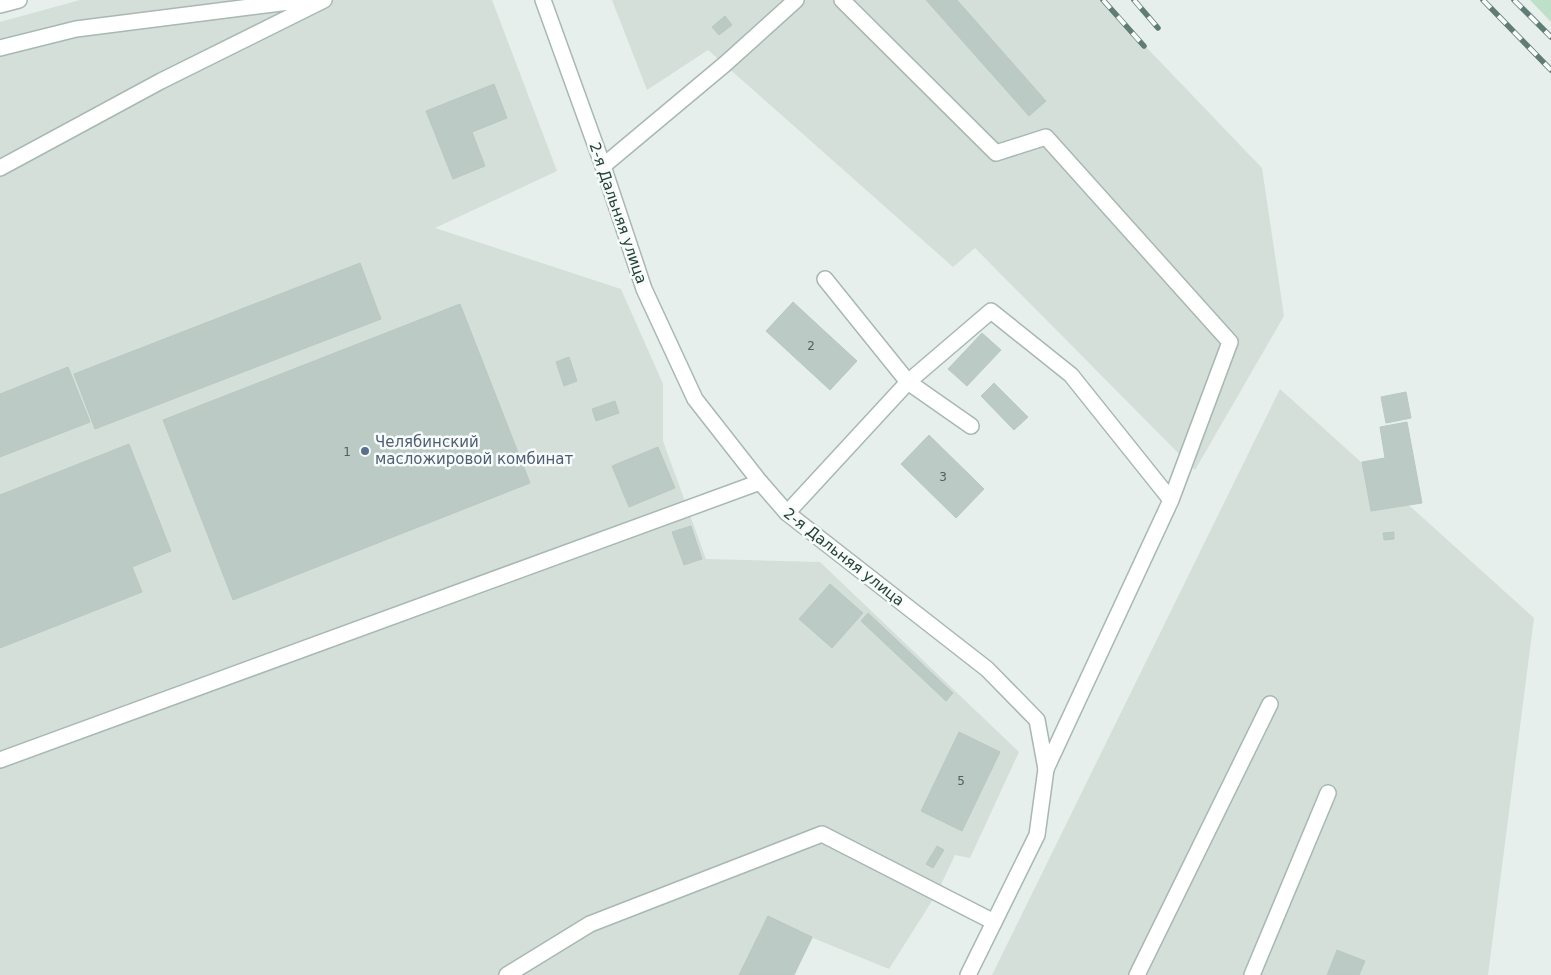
<svg xmlns="http://www.w3.org/2000/svg" width="1551" height="975" font-family="'DejaVu Sans',sans-serif">
<style>
.built{fill:#d4dfda}
.green{fill:#bfe0c8}
.building{fill:#bbcac4;stroke:#b8c9c2}
.lines{fill:none;stroke-linecap:round;stroke-linejoin:round}
.service-casing{stroke:#a8b8b2;stroke-width:18}
.minor-casing{stroke:#a8b8b2;stroke-width:18}
.service{stroke:#fff;stroke-width:15}
.minor{stroke:#fff;stroke-width:15}
.rail-casing{stroke:#5f7d75;stroke-width:5.5}
.rail{stroke:#f7fbf9;stroke-width:4;stroke-dasharray:11;stroke-linecap:butt}
.service-dot{fill:#5c6f8a;stroke:#f7fbf9;stroke-width:2}
.labels{text-anchor:middle;dominant-baseline:central;stroke-width:5;stroke-linejoin:round;paint-order:stroke}
.number-label{font-size:12px;fill:#4a645c}
.street-label{font-size:15px;fill:#24423a;stroke:#f7fbf9}
.service-label{font-size:15px;fill:#4e5e75;stroke:#f7fbf9;text-anchor:start}
</style>
<rect width="100%" height="100%" fill="#e6efeb"/>
<path class="built" d="M80,0H492L557,171L435,228L621,289L663,384V441L706,559L820,562L1019,752L970,858L955,855L937,893L889,969L813,938L794,975H0V22Z
M612,0H1101L1262,168L1284,316L1195,470L975,248L953,267L708,50L647,90Z
M1280,389L1534,618L1488,975H992Z"/>
<path class="green" d="M1530,0H1551V22Z"/>
<path class="building" d="M926,0H957L1046,101L1029,116Z
M725,16L732,25L719,35L712,27Z
M494,84L507,118L472,132L485,166L453,179L426,111Z
M360,263L381,319L95,429L74,374Z
M793,302L857,361L830,390L766,331Z
M460,304L530,483L233,600L163,420Z
M982,333L1001,350L967,386L948,369Z
M569,357L577,381L564,386L556,362Z
M68,367L90,422L0,457V394Z
M994,383L1028,417L1014,430L981,396Z
M1406,392L1411,418L1386,423L1381,397Z
M615,401L619,413L596,421L592,409Z
M1407,422L1422,503L1371,511L1362,462L1385,458L1380,427Z
M929,435L984,489L956,518L901,464Z
M129,444L171,551L132,567L142,592L0,648V495Z
M658,447L675,488L629,507L612,466Z
M691,526L702,559L684,565L672,532Z
M1394,532V539L1384,540L1383,533Z
M830,584L863,613L832,648L799,619Z
M868,613L953,693L946,701L861,621Z
M959,732L1000,752L962,831L921,811Z
M937,846L944,850L933,868L926,864Z
M768,916L812,937L794,975H739Z
M1337,950L1365,961L1359,975H1327Z"/>
<g class="lines">
<g class="service-casing">
<path id="service" d="M842,0L996,153L1046,137L1230,342L1171,500L1046,769
M0,5L19,0
M0,48L76,29L305,0
M603,166L725,64L796,0
M0,168L161,81L324,0
M825,279L908,382L971,426
M787,513L908,382L991,311L1071,375L1171,500
M0,760L760,482
M507,975L590,924L822,834L994,922
M1137,975L1270,704
M1252,975L1328,793"/>
</g>
<g class="minor-casing">
<path id="minor" d="M543,0L603,166L644,289L695,399L760,482L787,513L987,669L1037,720L1046,769L1037,835L968,975"/>
</g>
<use href="#service" class="service"/>
<use href="#minor" class="minor"/>
<g class="rail-casing">
<path id="rail" d="M1103,0L1144,46
M1134,0L1158,28
M1483,0L1551,70
M1514,0L1551,37"/>
</g>
<use href="#rail" class="rail"/>
</g>
<circle class="service-dot" cx="365" cy="451" r="5"/>
<g class="labels">
<g class="number-label">
<text x="811" y="346">2</text>
<text x="347" y="452">1</text>
<text x="943" y="477">3</text>
<text x="961" y="781">5</text>
</g>
<g class="street-label">
<text transform="translate(618 213) rotate(71)">2-я Дальняя улица</text>
<text transform="translate(844 557) rotate(38)">2-я Дальняя улица</text>
</g>
<g class="service-label">
<text x="375" y="442">Челябинский<tspan x="375" dy="17">масложировой комбинат</tspan></text>
</g>
</g>
</svg>
